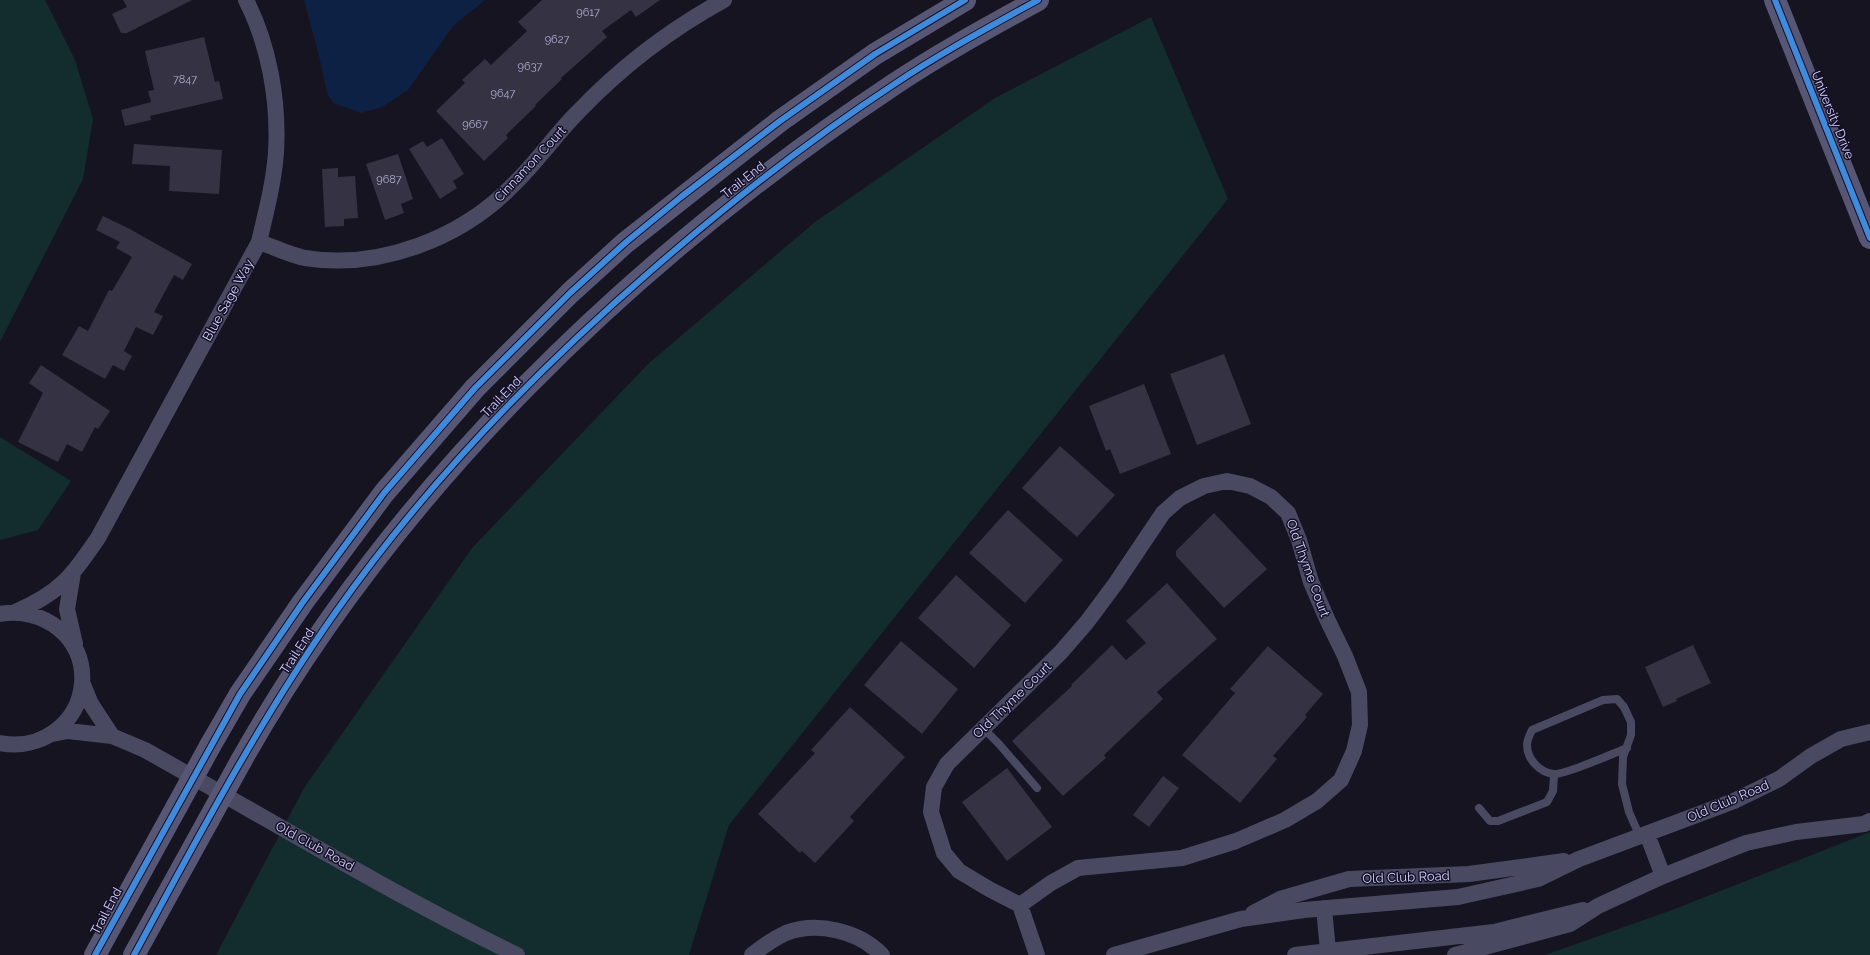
<svg xmlns="http://www.w3.org/2000/svg" width="1870" height="955" font-family="Raleway,sans-serif">
<style>
.green{fill:#132c2d}
.water{fill:#0d2144}
.building{fill:#343243}
.lines{fill:none;stroke-linecap:round;stroke-linejoin:round}
.lane{stroke:#4a4962;stroke-width:8}
.street{stroke:#4a4962;stroke-width:16}
.secondary{stroke:#575674;stroke-width:22}
.secondary-bridge{stroke:#575674;stroke-width:22}
.cycleway-casing{stroke:#130f26;stroke-width:8}
.cycleway{stroke:#408adc;stroke-width:6}
.labels{text-anchor:middle;dominant-baseline:central;stroke-width:3;stroke-linejoin:round;paint-order:stroke}
.number-label{font-size:11px;fill:#b0acd0}
.street-label{font-size:13px;fill:#d9d4ff;stroke:#130f26}
</style>
<rect width="100%" height="100%" fill="#161421"/>
<path class="green" d="M0,0H45L75,60L93,119L83,179L0,342Z
M1151,17L1228,199L729,825L689,955H216L304,788L472,548L648,364L815,222L995,98Z
M0,437L71,481L38,530L0,540Z
M1870,832V955H1545L1672,910Z"/>
<path class="water" d="M304,0H485L453,26L408,90L382,107L361,113L333,103L327,93L319,56Z"/>
<path class="building" d="M123,0H192L127,33H121L112,14L127,7Z
M542,0H660L636,17L631,10L602,31L607,37L561,78L562,79L535,105L536,106L506,135L508,138L484,161L436,111L465,83L462,80L485,59L491,65L527,31L518,22Z
M204,37L215,82L219,81L223,99L150,116L151,120L125,126L121,110L151,102L148,91L154,90L145,51Z
M442,138L464,174L453,181L457,188L440,199L409,149L423,141L427,147Z
M134,144L222,150L219,194L169,191L170,166L132,164Z
M398,154L413,199L401,204L404,213L385,220L366,164Z
M338,168V177L355,176L358,218L344,219V226L325,227L322,169Z
M103,216L128,228L192,264L183,280L174,275L154,312L163,316L153,335L136,327L124,351L132,356L124,371L113,365L105,379L62,355L79,326L88,331L109,290L112,291L132,257L116,248L120,242L96,230Z
M1224,354L1251,424L1197,445L1170,374Z
M41,365L110,411L98,429L95,427L82,452L67,444L58,462L18,442L43,393L29,383Z
M1144,384L1171,454L1120,474L1110,449L1106,451L1089,406Z
M1060,446L1115,495L1077,537L1022,488Z
M1008,510L1063,560L1025,603L969,553Z
M1214,513L1267,569L1224,608L1176,556V551Z
M956,575L1011,625L974,668L918,618Z
M1167,583L1217,639L1157,692L1163,699L1104,755L1106,758L1063,796L1012,741L1072,686L1071,685L1112,645L1126,660L1146,643L1126,621Z
M901,641L958,689L922,734L864,685Z
M1693,645L1711,683L1676,699L1677,701L1663,707L1645,667Z
M1268,646L1323,694L1305,715L1307,717L1273,756L1277,759L1240,803L1182,755L1235,693L1230,689Z
M850,707L905,757L850,817L854,821L815,863L802,851L800,853L758,814L815,753L811,750Z
M1007,768L1052,827L1007,861L962,802Z
M1163,776L1179,788L1149,827L1133,815Z"/>
<g class="lines">
<path class="lane" d="M983,728L999,744L1037,788
M1627,748C1614,753 1565,775 1554,774C1540,773 1527,759 1527,745C1527,740 1530,734 1532,730L1603,700L1617,699L1624,707L1631,722V735L1623,757L1622,784L1629,812L1640,837
M1479,808L1490,821H1498L1547,802L1553,791L1554,774"/>
<path class="street" d="M259,242C274,247 290,255 305,258C380,270 462,238 514,184C537,162 555,135 578,112C620,68 671,29 724,0
M73,573L67,609L75,644
M15,612C60,593 71,577 98,538L259,242C266,212 274,182 276,152C279,101 269,45 246,0
M0,614C42,606 86,637 82,683C79,724 40,751 0,743
M82,682L91,704L112,736
M52,734L68,731L112,736L145,750C268,819 390,893 517,955
M1647,834L1663,876
M1020,905L1051,883L1078,868L1182,858L1236,841L1285,820L1317,801L1341,780L1354,751L1360,725L1359,692L1345,656L1327,619L1311,582L1299,540L1288,513L1271,497L1250,486L1227,481L1204,486L1180,498L1163,513L1116,583L1087,622L1061,652L947,764L934,787L931,812L944,853L959,871L989,889L1020,905L1037,955
M1324,908L1328,951
M1253,913L1280,899L1349,879L1469,874L1564,861
M752,955C763,946 773,939 786,933C817,921 859,931 882,955
M1114,955L1241,919L1304,910L1458,897L1538,879L1579,859L1734,801L1779,779L1811,756L1841,739L1870,732
M1295,955L1494,932L1583,910
M1455,955L1570,924L1598,906L1663,876L1746,843L1796,832L1864,824L1870,821"/>
<path class="secondary" d="M1775,0L1870,238
M210,746L240,694L303,602L384,493L475,388L570,293L625,243L780,121L875,54L965,0
M241,761C395,487 632,259 893,85C939,54 989,27 1038,0
M95,955L177,806
M134,955L208,821"/>
<path class="secondary-bridge" d="M177,806L210,746
M208,821L241,761"/>
<g class="cycleway-casing">
<path id="cycleway" d="M1775,0L1870,238
M95,955L240,694L303,602L384,493L475,388L570,293L625,243L681,197L780,121L875,54L965,0
M134,955C197,839 259,721 335,613C425,485 535,371 653,269C729,203 809,140 893,85C939,54 989,27 1038,0"/>
</g>
<use href="#cycleway" class="cycleway"/>
</g>
<g class="labels">
<g class="number-label">
<text x="588" y="12">9617</text>
<text x="557" y="39">9627</text>
<text x="530" y="66">9637</text>
<text x="185" y="79">7847</text>
<text x="503" y="93">9647</text>
<text x="475" y="124">9667</text>
<text x="389" y="179">9687</text>
</g>
<g class="street-label">
<text transform="translate(1833 115) rotate(68)">University Drive</text>
<text transform="translate(530 164) rotate(-47)">Cinnamon Court</text>
<text transform="translate(743 180) rotate(-38)">Trail End</text>
<text transform="translate(228 300) rotate(-61)">Blue Sage Way</text>
<text transform="translate(501 397) rotate(-46)">Trail End</text>
<text transform="translate(1308 568) rotate(70)">Old Thyme Court</text>
<text transform="translate(297 651) rotate(-57)">Trail End</text>
<text transform="translate(1012 700) rotate(-44)">Old Thyme Court</text>
<text transform="translate(1728 801) rotate(-23)">Old Club Road</text>
<text transform="translate(315 846) rotate(29)">Old Club Road</text>
<text transform="translate(1406 877) rotate(-2)">Old Club Road</text>
<text transform="translate(106 911) rotate(-62)">Trail End</text>
</g>
</g>
</svg>
